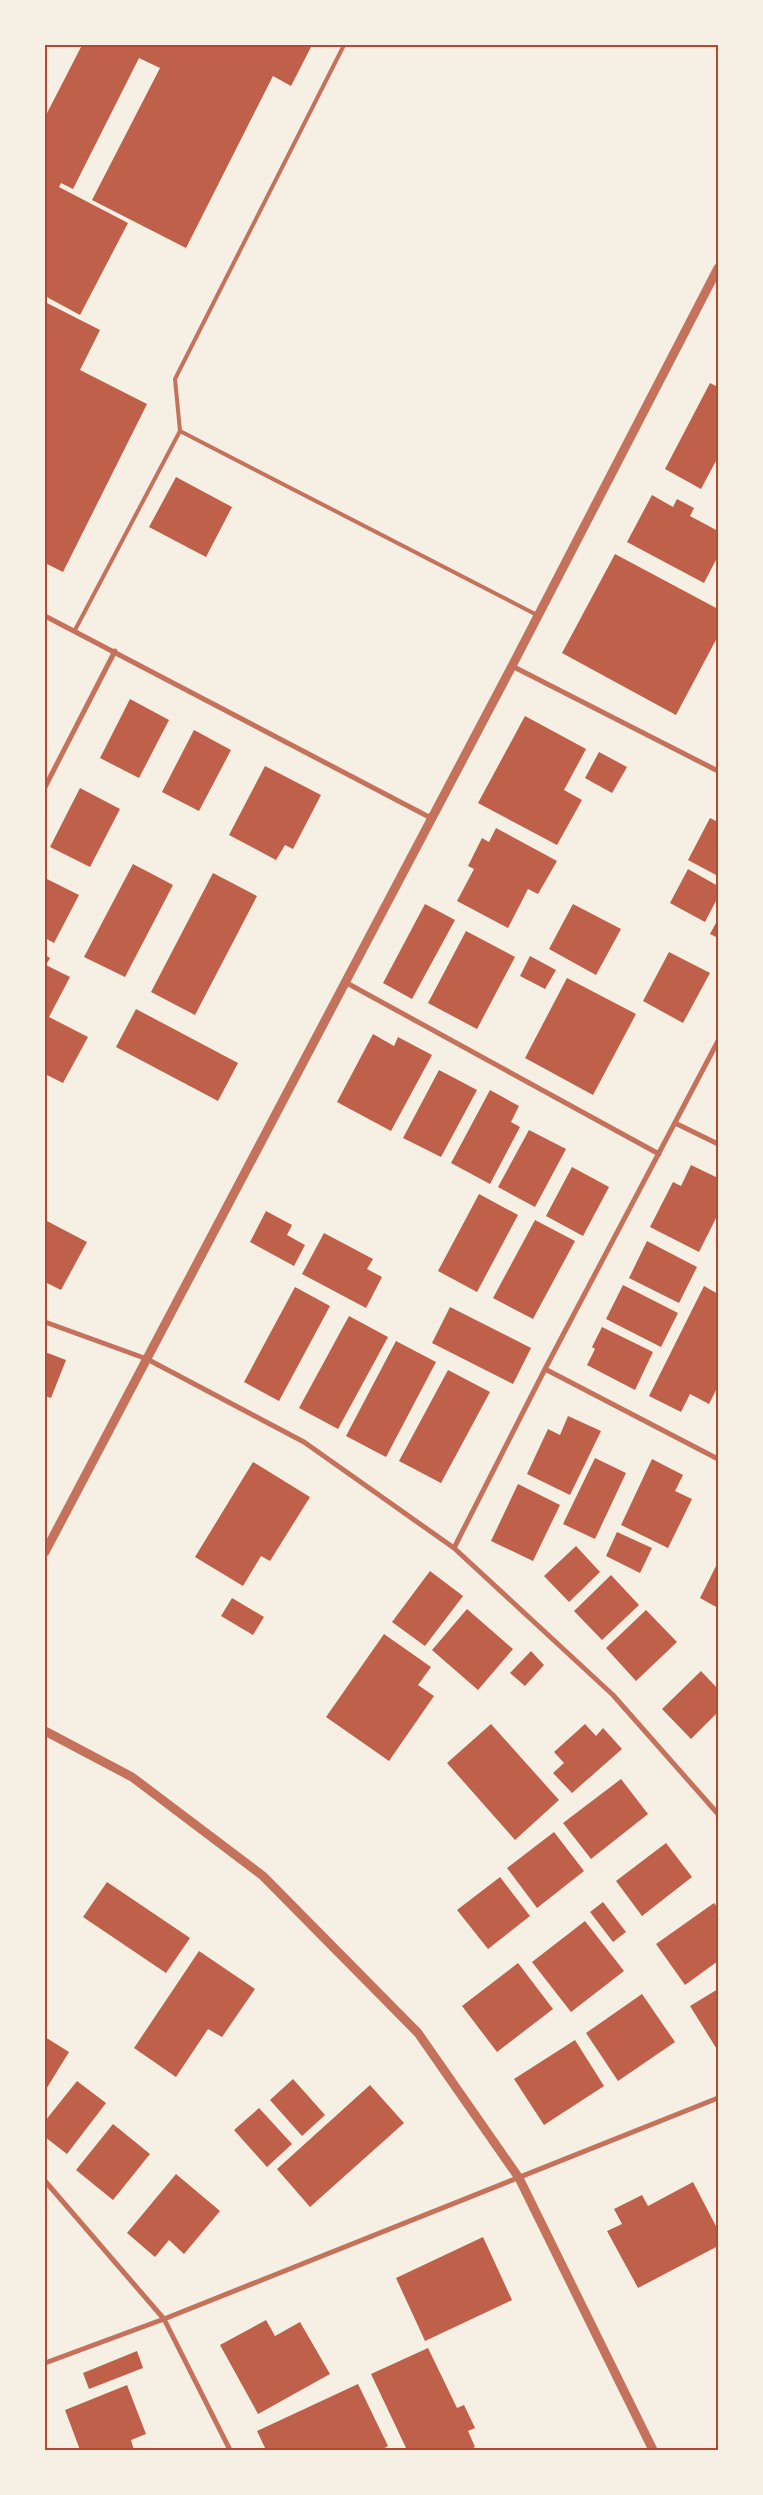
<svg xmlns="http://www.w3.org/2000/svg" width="763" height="2495" font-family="'Noto Sans',sans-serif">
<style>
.building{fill:#bf614a}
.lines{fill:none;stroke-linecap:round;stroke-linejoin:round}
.service{stroke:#c5725c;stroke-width:4}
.minor{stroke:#c5725c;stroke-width:5}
.tertiary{stroke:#c5725c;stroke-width:9}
.neatline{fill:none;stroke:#b5482f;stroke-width:2}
</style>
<rect width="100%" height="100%" fill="#f6efe4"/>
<path class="building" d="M82,45H312L291,86L273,76L186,248L92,200L160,68L139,58L73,189L61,183L59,187L128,223L80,315L45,296V117Z
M45,302L100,330L80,370L147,404L63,572L45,563Z
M710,383L718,387V457L701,489L665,469Z
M176,477L232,507L206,557L149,527Z
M652,495L673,507L677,499L694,508L690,516L718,531V556L704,583L627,542Z
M615,554L718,609V636L676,715L562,653Z
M130,699L169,720L139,778L100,758Z
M525,716L586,749L564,790L582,800L557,845L478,803Z
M194,730L231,750L199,811L162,792Z
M599,752L627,767L612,793L585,778Z
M265,766L321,795L293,849L285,845L276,860L229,835Z
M80,788L120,809L90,867L50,847Z
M710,818L718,822V876L688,860Z
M496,828L557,861L538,894L528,889L508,928L457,901L474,869L468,866L482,838L489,842Z
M133,864L173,885L125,977L84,957Z
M688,869L718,886V897L705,922L670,903Z
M213,873L257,896L195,1015L151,992Z
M45,878L79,895L54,943L45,938Z
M425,904L455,920L412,999L383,983Z
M573,904L621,929L596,975L549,949Z
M718,919V938L710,934Z
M466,931L515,957L477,1029L428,1003Z
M669,952L710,973L683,1023L643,1001Z
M45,955L50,958L46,965L70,977L49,1017L88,1037L63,1083L45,1074Z
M530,956L556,970L545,989L520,976Z
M567,978L636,1014L593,1095L525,1058Z
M136,1009L238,1063L218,1101L116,1047Z
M373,1034L394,1046L398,1037L432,1055L391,1131L337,1102Z
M439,1070L477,1090L441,1157L403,1138Z
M490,1090L519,1106L511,1122L520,1127L490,1184L451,1163Z
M529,1130L566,1149L535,1207L498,1187Z
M691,1165L718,1178V1214L699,1252L650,1227L673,1182L681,1186Z
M572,1167L609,1187L583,1236L546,1216Z
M479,1194L518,1215L477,1292L438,1271Z
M266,1211L292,1225L287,1235L305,1245L294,1266L250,1242Z
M45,1220L87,1242L61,1290L45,1282Z
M535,1220L575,1241L533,1319L493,1298Z
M324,1233L373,1259L367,1269L382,1277L366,1308L302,1274Z
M647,1241L697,1267L679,1303L629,1278Z
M623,1285L678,1313L661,1347L606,1319Z
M704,1286L718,1294V1386L709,1404L690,1394L681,1412L649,1396Z
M295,1287L330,1306L279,1401L244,1382Z
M450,1307L531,1348L513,1384L432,1343Z
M349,1316L388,1337L338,1429L299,1408Z
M602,1327L653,1352L635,1390L587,1365L595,1349L592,1347Z
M396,1341L436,1362L386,1457L346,1436Z
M45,1352L66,1360L51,1398L45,1396Z
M448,1370L490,1392L441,1483L399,1461Z
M568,1416L601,1431L570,1495L527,1474L548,1429L560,1435Z
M595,1458L626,1473L595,1539L563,1524Z
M652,1459L683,1475L675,1491L692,1499L668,1548L621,1525Z
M253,1462L310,1497L270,1561L261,1556L243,1586L195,1557Z
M518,1484L560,1505L533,1561L491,1541Z
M617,1532L652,1548L640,1573L606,1556Z
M576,1546L600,1572L569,1602L544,1576Z
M718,1562V1608L700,1598Z
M430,1571L463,1596L425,1646L392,1622Z
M611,1575L639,1605L602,1640L574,1611Z
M232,1598L264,1617L253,1635L221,1616Z
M467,1609L513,1649L478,1690L432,1650Z
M646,1610L677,1642L636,1681L606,1648Z
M384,1634L431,1667L418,1685L434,1696L389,1761L326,1717Z
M531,1651L544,1665L525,1686L510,1673Z
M701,1671L718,1689V1712L691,1739L662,1709Z
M491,1724L559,1800L515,1840L447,1763Z
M585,1724L596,1736L603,1728L622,1749L572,1793L553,1773L564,1763L554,1752Z
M621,1779L648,1814L591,1859L563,1823Z
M554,1832L584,1871L537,1908L507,1868Z
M666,1843L692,1877L642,1916L616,1881Z
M500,1877L530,1916L488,1949L457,1910Z
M107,1882L190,1938L166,1973L83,1917Z
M603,1902L626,1932L613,1942L590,1912Z
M714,1903L718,1908V1961L685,1985L656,1944Z
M585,1921L624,1971L571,2012L532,1962Z
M199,1951L255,1989L222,2037L208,2029L176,2077L134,2048Z
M518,1963L553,2009L497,2052L462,2006Z
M718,1989V2051L690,2006Z
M642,1994L675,2042L618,2081L586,2033Z
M45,2037L69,2052L45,2091Z
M575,2040L604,2086L544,2125L514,2079Z
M293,2079L325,2115L302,2136L270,2100Z
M77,2081L106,2103L67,2154L45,2137V2121Z
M370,2085L404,2123L310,2207L277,2169Z
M259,2108L292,2144L267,2167L234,2130Z
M113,2124L150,2154L113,2200L76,2170Z
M176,2174L220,2211L184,2254L169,2240L155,2257L127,2233Z
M693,2182L718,2230V2246L638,2288L607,2231L622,2224L614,2209L642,2195L648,2206Z
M483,2237L512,2300L425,2341L396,2278Z
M266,2320L275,2336L300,2322L330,2374L258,2414L220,2345Z
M428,2348L457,2408L464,2405L475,2428L468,2431L475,2447L469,2450H407L371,2374Z
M137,2351L143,2368L89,2389L83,2373Z
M358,2384L388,2446L381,2450H266L257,2431Z
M127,2385L146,2434L131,2440L134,2450H80L65,2410Z"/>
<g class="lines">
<path class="service" d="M180,431L537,615
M75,630L180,431L175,379L344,45"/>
<path class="minor" d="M45,616L431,818
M512,666L718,771
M45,787L115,651
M345,982L659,1154
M675,1123L718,1144
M45,1322L147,1359L304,1442L454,1548L613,1695L718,1814
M545,1369L718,1459
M454,1548L545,1369L718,1041
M45,2181L164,2319L230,2450
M45,2363L164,2319L718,2098"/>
<path class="tertiary" d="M45,1552L512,666L718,268
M45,1731L132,1777L263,1876L418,2033L519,2178L653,2450"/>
</g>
<rect width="763" height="2495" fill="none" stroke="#f6efe4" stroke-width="92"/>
<rect x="46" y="46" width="671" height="2403" class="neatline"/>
</svg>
